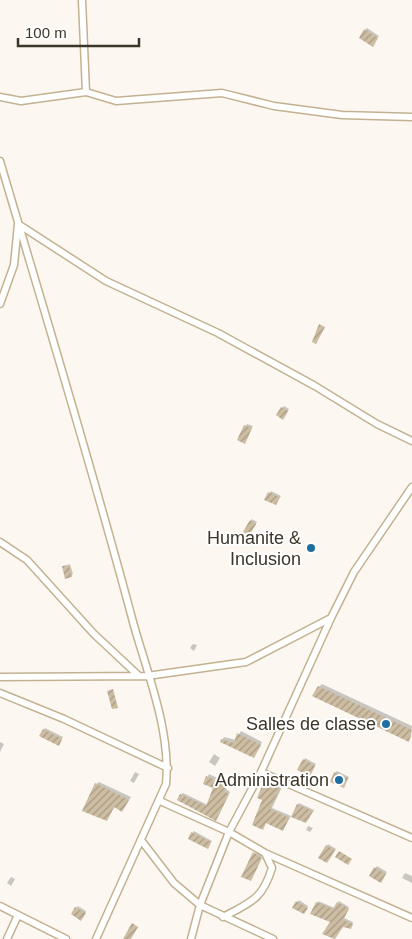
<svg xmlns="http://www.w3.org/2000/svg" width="412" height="939" font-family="Helvetica,sans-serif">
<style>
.shadow{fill:#0003}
.building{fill:url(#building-hatch)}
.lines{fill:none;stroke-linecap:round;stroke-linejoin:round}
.minor-casing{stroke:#c4b190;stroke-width:9}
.minor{stroke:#fff;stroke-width:6}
.poi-dot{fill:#1e6ea0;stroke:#fff;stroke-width:2}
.labels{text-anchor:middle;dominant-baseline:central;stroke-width:4;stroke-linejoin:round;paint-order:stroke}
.poi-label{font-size:18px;fill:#3c3528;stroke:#fff;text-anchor:end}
</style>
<defs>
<pattern id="building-hatch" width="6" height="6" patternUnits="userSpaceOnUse" patternTransform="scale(1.25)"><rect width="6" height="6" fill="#cdbda2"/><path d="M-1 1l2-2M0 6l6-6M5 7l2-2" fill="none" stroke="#a89a84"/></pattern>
</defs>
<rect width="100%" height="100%" fill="#fcf8f1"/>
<path class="shadow" d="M367,28L379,36L374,43L365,30Z
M284,406L289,409L285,417L282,408Z
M247,424L253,426L246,441L245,426Z
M271,491L281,496L276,504L266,499Z
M252,519L257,522L251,532V521Z
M70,564L73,574L71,576L63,567Z
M193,644L197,645L194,651L190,648Z
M322,684L412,726L411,737L408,740L319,687Z
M45,728L63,737L60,743L44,730Z
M241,731L262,742L254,757L222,740L224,737L236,740Z
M0,742L4,744L0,752Z
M214,754L220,758L215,766L209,762Z
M305,758L316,764L310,775L304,760Z
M337,771L349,777L345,785L335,773Z
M135,772L139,774L134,783L130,781Z
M209,774L228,783L225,788L230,792L218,817L181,795L183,793L208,805L215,788L205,783Z
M268,779L282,787L272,808L291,816L283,830L266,822L264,800L258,798Z
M99,782L131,797L124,808L115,806L107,820L96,784Z
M299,803L314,810L308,820L298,805Z
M308,826L313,828L310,832L306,830Z
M194,831L212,841L208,848L192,833Z
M328,844L336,849L329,860L327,846Z
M257,850L263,854L250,880L243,877Z
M377,866L387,872L382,880L371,875Z
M405,873L412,876V883L402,878Z
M11,877L15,879L11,886L7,883Z
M299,900L308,906L305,911L294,907Z
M318,901L335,908L339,901L349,907L344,918L353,922L352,926L343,925L334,939L324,934L331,922L317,903Z
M78,906L86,911L83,917L76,908Z"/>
<path class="building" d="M364,29L378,38L373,47L359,38Z
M319,324L325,327L316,344L312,342Z
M281,407L288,411L283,420L276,415Z
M244,425L252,428L245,444L237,440Z
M268,492L280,497L276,505L264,500Z
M250,520L256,524L249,536L243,532Z
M69,565L72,577L65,579L62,566Z
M318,686L412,730L409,742L312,696Z
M113,689L118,708L112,709L107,691Z
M43,729L62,739L59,746L39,736Z
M237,733L261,745L254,758L220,742L221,739L234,743Z
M303,759L315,766L310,776L297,770Z
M334,772L348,778L344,788L330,782Z
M206,776L227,785L224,791L229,794L216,821L177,800L180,794L206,806L213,788L203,784Z
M264,781L280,789L270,809L289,818L283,831L266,823L263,830L252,825L262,800L257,798Z
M95,783L129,800L122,812L114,807L107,821L82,811Z
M297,804L313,811L306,823L291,817Z
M191,832L211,842L208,849L188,839Z
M326,845L335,850L327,863L318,858Z
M339,851L352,859L348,865L335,857Z
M253,852L262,858L251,881L241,877Z
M374,867L386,874L381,883L369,876Z
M296,901L308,908L304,914L292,908Z
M316,902L333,909L337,902L349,909L343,920L353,924L351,929L343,927L335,939L322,934L330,922L310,914Z
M75,907L86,913L81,921L71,914Z
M132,923L138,927L131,939H123Z"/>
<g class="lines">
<g class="minor-casing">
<path id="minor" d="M82,0L86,92
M0,97L21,101L86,92L116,101L222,93L274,106L342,115L412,117
M0,161C45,314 92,467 133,622C147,673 171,730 166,784L96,939
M0,304L14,265L18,224L106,281L218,333L315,386L377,424L412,441
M0,542L27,560L94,634L139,676
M0,677L147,676L246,662L331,618L354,572L412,487
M0,693L64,719L168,768
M261,772L412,838
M160,801L229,832L265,853L412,918
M141,840L174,883L200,905L273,939
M0,906L66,939
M223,917C251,902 262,900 272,868L265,853
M7,939L18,915
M191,939L200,905L229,832L261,772L331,618"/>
</g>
<use href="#minor" class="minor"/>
</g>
<g class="poi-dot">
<circle cx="311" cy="548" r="5"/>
<circle cx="386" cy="724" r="5"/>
<circle cx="339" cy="780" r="5"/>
</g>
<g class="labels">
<g class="poi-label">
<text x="301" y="538">Humanite &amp;<tspan x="301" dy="21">Inclusion</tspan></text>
<text x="376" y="724">Salles de classe</text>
<text x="329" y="780">Administration</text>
</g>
</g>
<path d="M18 38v8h121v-8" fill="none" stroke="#3c3528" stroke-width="2.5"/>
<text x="25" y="38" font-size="15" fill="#3c3528" stroke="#ffffff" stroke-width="4" paint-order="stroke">100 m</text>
</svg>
